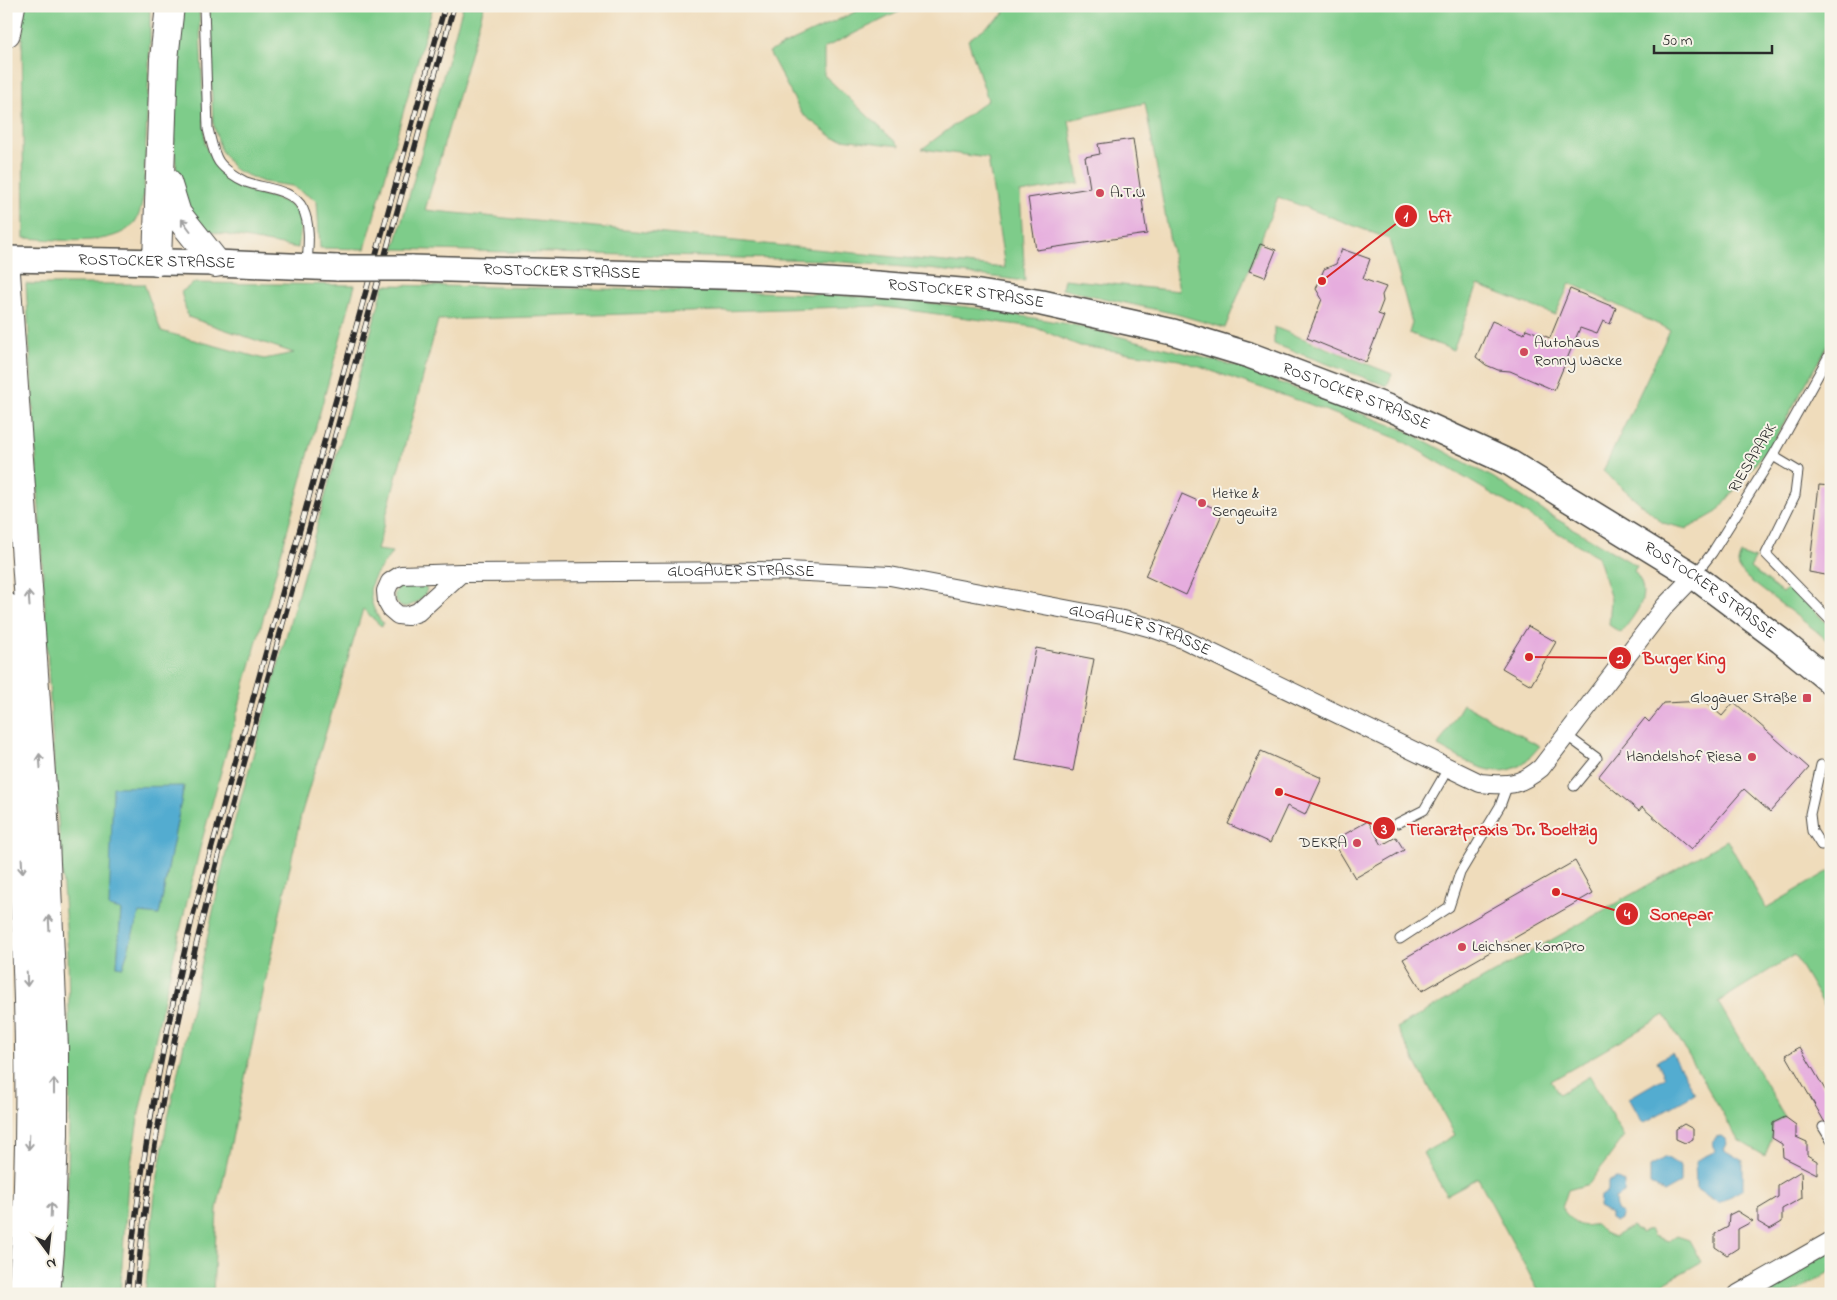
<svg xmlns="http://www.w3.org/2000/svg" width="1837" height="1300" font-family="'Indie Flower',sans-serif">
<style>
.green{fill:#7ecc8a;stroke:#547c5a;fill-rule:evenodd}
.water{fill:#53acd0;stroke:#3f6c7e}
.building{fill:#e6adde}
.lines{fill:none;stroke-linecap:round;stroke-linejoin:round}
.lane-casing{stroke:#484641;stroke-width:11}
.street-casing{stroke:#484641;stroke-width:20}
.secondary-casing{stroke:#484641;stroke-width:28}
.highway-casing{stroke:#484641;stroke-width:30}
.lane{stroke:#fff;stroke-width:9}
.street{stroke:#fff;stroke-width:18}
.secondary{stroke:#fff;stroke-width:25}
.highway{stroke:#fff;stroke-width:28}
.rail-casing{stroke:#2b2b2b;stroke-width:5.5}
.rail{stroke:#f7f3e8;stroke-width:4;stroke-dasharray:11;stroke-linecap:butt}
.secondary-bridge-casing{stroke:#484641;stroke-width:28;stroke-linecap:butt}
.secondary-bridge{stroke:#fff;stroke-width:25}
.oneway{stroke:#a0a0a0}
.poi-dot{fill:#d1495b;stroke:#f7f3e8;stroke-width:2}
.labels{text-anchor:middle;dominant-baseline:central;stroke-width:4;stroke-linejoin:round;paint-order:stroke}
.poi-label{font-size:16px;fill:#2b2b2b;stroke:#f7f3e8;text-anchor:start}
.street-label{font-size:16px;fill:#2b2b2b;stroke:#f7f3e8}
.leader{fill:none;stroke:#d62828;stroke-width:2}
.callout-dot{fill:#d62828;stroke:#f7f3e8;stroke-width:2}
.mark-label{font-size:15px;text-anchor:middle;font-weight:bold;fill:#fff}
.callout-label{font-size:18px;text-anchor:middle;font-weight:bold;fill:#d62828;stroke:#f7f3e8;stroke-width:4;stroke-linejoin:round;paint-order:stroke}
</style>
<rect width="100%" height="100%" fill="#f7f3e8"/>
<filter id="ink" filterUnits="userSpaceOnUse"><feTurbulence type="fractalNoise" baseFrequency=".02" numOctaves="2"/><feDisplacementMap in="SourceGraphic" scale="10" xChannelSelector="R" yChannelSelector="G"/><feConvolveMatrix kernelMatrix="1 2 1 2 8 2 1 2 1" color-interpolation-filters="sRGB"/></filter>
<filter id="wash" filterUnits="userSpaceOnUse"><feTurbulence type="fractalNoise" baseFrequency=".0096" numOctaves="4" result="noise"/><feDisplacementMap in="SourceGraphic" scale="20" xChannelSelector="R" yChannelSelector="G"/><feGaussianBlur stdDeviation="1.12" result="paint"/><feColorMatrix in="noise" values="0 0 0 0 0 0 0 0 0 0 0 0 0 0 0 0 0 1.4 0 .05"/><feComposite in="paint" operator="in"/></filter>
<g filter="url(#wash)">
<rect width="100%" height="100%" fill="#efdcbb"/>
<path class="green" d="M23,6H150V42L144,189C143,200 141,213 135,222C115,249 53,239 24,238L22,24Z
M177,6H199L205,144C214,167 229,185 253,192C267,197 289,199 298,213C303,222 299,239 298,248L212,232C201,224 193,216 187,204C170,171 174,122 175,87C176,60 176,33 177,6Z
M208,6H433L365,249L320,248L317,201L292,186L263,182L235,170L221,151L213,123Z
M463,6H484L425,210L1005,268L988,158L922,149L988,100L968,40L1004,14V6H1831V339L1773,442L1717,512L1687,529L1663,523L1603,471L1670,330L1570,283L1555,315L1478,285L1453,350L1409,333L1412,323L1389,239L1278,197L1225,328L1176,314L1062,289L1064,279L1179,291L1145,103L1069,120L1079,183L1020,193L1025,281L939,270L819,260L394,249Z
M868,6H911L824,48V75L900,146L834,138L802,114L769,52Z
M194,283L355,285L201,844L171,968L139,1113L128,1181L120,1294H59L67,1210L70,1073L68,954L54,767L26,284H144L161,331L264,359L294,353L188,317L181,292ZM184,786L159,915L139,912L123,967L117,966L121,910L109,906Z
M384,285L761,292L877,297L976,308L1074,325L1236,366L1407,431L1494,478L1548,514L1637,566L1634,571C1654,595 1636,613 1621,633L1609,625L1611,599L1597,556L1401,440L1309,404L1179,360L1080,346L1034,327L878,306L438,320L377,550L392,552C386,562 376,572 372,582C367,595 374,614 383,623L382,627L363,609L301,815L217,1209L213,1294H145L155,1193L167,1122L226,852Z
M1274,327L1392,374L1387,386L1274,344Z
M1741,554L1755,559L1750,568L1782,593L1790,585L1831,628V644L1815,630L1747,578C1739,569 1735,566 1741,554Z
M405,583C413,583 422,581 427,589C424,600 412,607 401,607C392,598 392,589 405,583Z
M1463,704L1540,746C1533,753 1526,763 1517,767C1491,780 1461,758 1438,746Z
M1727,840L1766,908L1831,870V1017L1794,955L1718,1002L1785,1117L1773,1123L1772,1138L1765,1156L1738,1140L1665,1015L1551,1081L1559,1094L1590,1076L1624,1137L1589,1184L1568,1190L1562,1208C1572,1222 1577,1229 1596,1224L1605,1233L1614,1237L1632,1226L1641,1233L1650,1229L1653,1236L1669,1241L1677,1236L1689,1240L1701,1262L1644,1294H1540L1478,1178L1446,1195L1423,1153L1455,1135L1397,1028Z
M1831,1251V1271L1792,1294H1761L1763,1289Z"/>
<path class="water" d="M184,786L159,915L139,913L123,967L117,966L121,910L109,907L113,787Z
M1672,1053L1695,1094L1643,1123L1629,1098L1665,1077L1657,1061Z
M1721,1136L1725,1139L1727,1144L1724,1150L1743,1161V1189L1719,1203L1696,1189L1695,1161L1716,1151C1712,1146 1711,1143 1715,1137Z
M1666,1157L1680,1166V1183L1664,1192L1650,1184V1166Z
M1616,1178L1625,1183L1624,1193L1615,1198L1616,1210L1622,1213L1620,1219L1615,1222L1610,1219V1213L1599,1207L1600,1197L1608,1191V1182Z"/>
<g id="blocks">
<path class="building" d="M1133,139L1147,234L1036,250L1028,198L1090,188L1085,157L1100,154L1098,144Z
M1260,244L1276,250L1265,277L1249,271Z
M1342,249L1370,259L1363,279L1386,287L1382,295L1383,301L1378,314L1384,316L1366,362L1307,338L1322,299L1316,289L1324,269L1336,264Z
M1570,289L1616,308L1610,324L1603,321L1597,334L1580,328L1554,390L1510,371L1498,370L1486,365L1476,357L1492,321L1524,334L1526,329L1550,338Z
M1819,485L1831,486V576L1809,572Z
M1182,494L1223,512L1186,595L1145,576Z
M1528,626L1556,642L1531,685L1502,668Z
M1036,648L1094,659L1073,771L1015,760Z
M1704,701L1722,716L1734,702L1809,768L1770,812L1744,789L1691,850L1642,807L1639,811L1598,777L1645,718L1649,722L1664,703Z
M1261,751L1322,778L1305,815L1287,806L1270,843L1228,824Z
M1368,821L1382,845L1396,837L1404,850L1355,878L1333,841Z
M1575,861L1593,893L1422,991L1403,959Z
M1800,1047L1827,1093L1831,1091V1128L1824,1121L1786,1055Z
M1785,1117L1796,1125V1137L1807,1142V1155L1817,1161V1174L1783,1157L1782,1144L1772,1138L1773,1123Z
M1684,1124L1693,1129V1139L1685,1143L1676,1139V1129Z
M1801,1171L1802,1198L1782,1209V1222L1770,1229L1758,1222V1209L1778,1197V1185Z
M1737,1211L1753,1221L1738,1229V1248L1727,1255L1715,1247V1234L1728,1227L1729,1215Z"/>
</g>
</g>
<g filter="url(#ink)">
<use href="#blocks" fill-opacity="0" stroke="#484641" stroke-width="1"/>
<g class="lines">
<g class="lane-casing">
<path id="lane" d="M204,6L208,129C211,140 213,153 219,162C225,170 237,178 246,182C265,189 294,189 303,209C311,226 308,247 307,266
M1773,456L1798,471L1795,495L1766,554L1831,621
M1694,576L1712,553L1773,456L1831,352
M1566,735L1597,758L1574,786
M1821,765L1810,814L1812,831L1821,845L1831,844
M1398,823L1424,810L1449,767
M1400,939L1449,907L1460,873L1500,806L1508,784
M1823,1127L1831,1140"/>
</g>
<g class="street-casing">
<g id="street">
<path id="s1" d="M461,573L418,612L407,616L398,615L391,609L387,602L386,591L390,582L401,575L461,573L787,571L890,576L1123,620L1152,628L1183,639L1480,783C1508,786 1519,786 1541,768L1665,606L1694,576"/>
<path d="M1738,1294L1831,1241"/>
</g>
</g>
<g class="secondary-casing">
<g id="secondary">
<path id="s2" d="M6,259L216,263L338,268"/>
<path id="s3" d="M411,268L758,277L877,284L973,292L1042,303L1173,332L1249,355L1392,409L1510,463L1694,576L1781,641L1831,682"/>
</g>
</g>
<g class="highway-casing">
<path id="highway" d="M6,33L11,6
M167,182L177,214L216,263
M157,261L164,59L170,6
M6,273L44,817L54,1048V1134L50,1249L46,1294
M6,607C11,675 15,743 19,811C29,971 35,1133 22,1294"/>
</g>
<use href="#lane" class="lane"/>
<use href="#street" class="street"/>
<use href="#secondary" class="secondary"/>
<use href="#highway" class="highway"/>
<g class="rail-casing">
<path id="rail" d="M127,1294C139,1165 163,1040 193,915L445,6
M136,1294C149,1144 181,999 219,854L454,6"/>
</g>
<use href="#rail" class="rail"/>
<g class="secondary-bridge-casing">
<path id="secondary-bridge" d="M338,268H411"/>
</g>
<use href="#secondary-bridge" class="secondary-bridge"/>
</g>
<defs><path id="oneway-shaft" d="M-6 0H5M1.5-3L5.5 0L1.5 3" fill="none" stroke-width="1.6" stroke-linecap="round" stroke-linejoin="round" transform="scale(1.25)"/></defs>
<g class="oneway">
<use href="#oneway-shaft" transform="translate(186 225) rotate(-127)"/>
<use href="#oneway-shaft" transform="translate(29 599) rotate(-94)"/>
<use href="#oneway-shaft" transform="translate(40 761) rotate(-94)"/>
<use href="#oneway-shaft" transform="translate(22 866) rotate(87)"/>
<use href="#oneway-shaft" transform="translate(49 923) rotate(-93)"/>
<use href="#oneway-shaft" transform="translate(27 979) rotate(88)"/>
<use href="#oneway-shaft" transform="translate(54 1086) rotate(-90)"/>
<use href="#oneway-shaft" transform="translate(29 1142) rotate(92)"/>
<use href="#oneway-shaft" transform="translate(51 1210) rotate(-88)"/>
</g>
</g>
<g class="poi-dot">
<circle cx="1100" cy="193" r="5"/>
<circle cx="1524" cy="352" r="5"/>
<circle cx="1202" cy="503" r="5"/>
<rect x="1802" y="693" width="10" height="10" rx="2.5"/>
<circle cx="1752" cy="757" r="5"/>
<circle cx="1357" cy="843" r="5"/>
<circle cx="1462" cy="947" r="5"/>
</g>
<g class="labels">
<g class="poi-label">
<text x="1110" y="193">A.T.U</text>
<text x="1534" y="343">Autohaus<tspan x="1534" dy="18">Ronny Wacke</tspan></text>
<text x="1212" y="494">Hetke &amp;<tspan x="1212" dy="18">Sengewitz</tspan></text>
<text x="1797" y="698" text-anchor="end">Glogauer Straße</text>
<text x="1742" y="757" text-anchor="end">Handelshof Riesa</text>
<text x="1347" y="843" text-anchor="end">DEKRA</text>
<text x="1472" y="947">Leichsner KomPro</text>
</g>
<g class="street-label">
<text stroke="none"><textPath href="#s2" startOffset="151">ROSTOCKER STRASSE</textPath></text>
<text stroke="none"><textPath href="#s3" startOffset="151">ROSTOCKER STRASSE</textPath></text>
<text stroke="none"><textPath href="#s3" startOffset="556">ROSTOCKER STRASSE</textPath></text>
<text stroke="none"><textPath href="#s3" startOffset="961">ROSTOCKER STRASSE</textPath></text>
<text transform="translate(1753 458) rotate(-59)">RIESAPARK</text>
<text stroke="none"><textPath href="#s1" startOffset="470">GLOGAUER STRASSE</textPath></text>
<text stroke="none"><textPath href="#s3" startOffset="1366">ROSTOCKER STRASSE</textPath></text>
<text stroke="none"><textPath href="#s1" startOffset="875">GLOGAUER STRASSE</textPath></text>
</g>
</g>
<path class="leader" d="M1322 281L1406 216M1529 657L1620 658M1279 792L1384 828M1556 892L1627 914"/>
<g class="callout-dot">
<circle cx="1322" cy="281" r="5"/>
<circle cx="1529" cy="657" r="5"/>
<circle cx="1279" cy="792" r="5"/>
<circle cx="1556" cy="892" r="5"/>
<circle cx="1406" cy="216" r="12"/>
<circle cx="1620" cy="658" r="12"/>
<circle cx="1384" cy="828" r="12"/>
<circle cx="1627" cy="914" r="12"/>
</g>
<g class="mark-label">
<text x="1406" y="221">1</text>
<text x="1620" y="663">2</text>
<text x="1384" y="834">3</text>
<text x="1627" y="919">4</text>
</g>
<g class="callout-label">
<text x="1440" y="222">bft</text>
<text x="1684" y="664">Burger King</text>
<text x="1502" y="835">Tierarztpraxis Dr. Boeltzig</text>
<text x="1681" y="920">Sonepar</text>
</g>
<rect width="1837" height="1300" fill="none" stroke="#f7f3e8" stroke-width="25"/>
<g transform="translate(48 1252) rotate(165)" stroke="#f7f3e8" stroke-width="4" paint-order="stroke">
<path d="M0-4L9 19L0 12L-9 19Z" fill="#2b2b2b"/>
<text y="-8" font-size="14" font-weight="bold" text-anchor="middle" fill="#2b2b2b">N</text>
</g>
<path d="M1654 45v8h118v-8" fill="none" stroke="#2b2b2b" stroke-width="2.5"/>
<text x="1662" y="45" font-size="15" fill="#2b2b2b" stroke="#f7f3e8" stroke-width="4" paint-order="stroke">50 m</text>
</svg>
